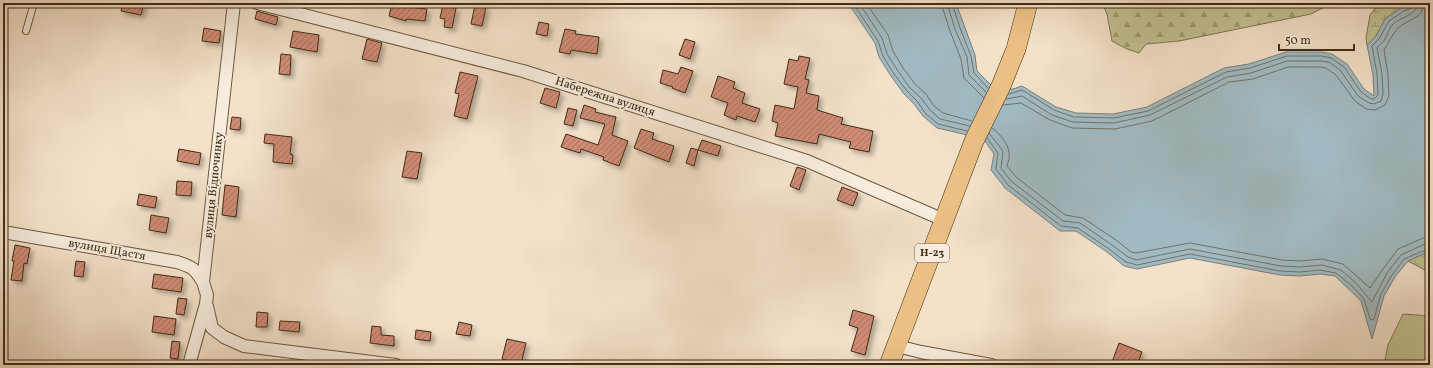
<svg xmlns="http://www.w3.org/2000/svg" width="1433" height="368" font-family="Vollkorn,serif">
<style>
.green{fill:#c1c192;stroke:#807652}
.forest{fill:url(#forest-firs);stroke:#807652}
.wetland{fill:url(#wetland-marsh);stroke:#807652}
.water{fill:#a1bac2;stroke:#7a817c}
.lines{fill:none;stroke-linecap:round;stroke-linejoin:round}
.shore{stroke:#70736a;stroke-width:1}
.building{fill:url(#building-hatch);stroke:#3f2c13;filter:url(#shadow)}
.service-casing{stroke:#6c5941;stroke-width:8}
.minor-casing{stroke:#6c5941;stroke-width:14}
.primary-casing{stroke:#3f2c13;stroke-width:20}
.service{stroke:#f7ecdd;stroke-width:6}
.minor{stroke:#f7ecdd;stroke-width:12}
.primary{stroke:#eac085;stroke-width:19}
.labels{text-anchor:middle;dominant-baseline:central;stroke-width:3.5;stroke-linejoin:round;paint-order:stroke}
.shield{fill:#f7ecdd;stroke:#766650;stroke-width:1}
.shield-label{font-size:11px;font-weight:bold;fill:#3f2c13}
.street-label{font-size:12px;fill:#3f2c13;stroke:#f7ecdd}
</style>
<defs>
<pattern id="forest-firs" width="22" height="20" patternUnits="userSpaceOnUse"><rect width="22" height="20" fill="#c1c192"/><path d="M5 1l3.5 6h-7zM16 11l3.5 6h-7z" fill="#9e9d76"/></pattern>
<pattern id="wetland-marsh" width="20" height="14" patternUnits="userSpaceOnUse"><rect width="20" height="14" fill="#c1c192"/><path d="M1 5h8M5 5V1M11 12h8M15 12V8" fill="none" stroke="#9e9d76"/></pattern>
<pattern id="building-hatch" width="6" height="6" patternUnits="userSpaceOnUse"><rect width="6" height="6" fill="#d08b75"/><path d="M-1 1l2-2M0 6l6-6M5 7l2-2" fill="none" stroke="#aa725f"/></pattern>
<filter id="shadow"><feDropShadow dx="3.5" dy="3.5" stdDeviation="2" flood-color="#0004"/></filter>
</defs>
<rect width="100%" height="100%" fill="#f3e1ca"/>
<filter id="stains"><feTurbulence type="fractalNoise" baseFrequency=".005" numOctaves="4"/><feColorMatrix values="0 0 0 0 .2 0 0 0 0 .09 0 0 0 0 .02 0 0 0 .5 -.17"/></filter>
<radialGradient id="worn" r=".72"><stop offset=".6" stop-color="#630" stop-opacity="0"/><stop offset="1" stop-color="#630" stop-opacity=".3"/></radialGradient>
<path class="green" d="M1403,314L1430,316V365H1384L1388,345Z"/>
<path class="forest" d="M1102,3H1324L1323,8L1311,14L1179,41L1146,44L1139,53L1127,49L1112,41L1107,14Z"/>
<path class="wetland" d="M1379,3H1414L1402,7L1385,19L1376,36L1367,45L1366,38L1370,15Z
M1430,251V273L1408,261Z"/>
<path class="water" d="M848,3H956L975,55L977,71L991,85L1005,90L1013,89L1022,86L1056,107L1076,113L1113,114L1147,107L1224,68L1249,64L1286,52H1322L1332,54L1347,64L1364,89L1374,96L1373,75L1367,45L1376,36L1385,19L1402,7L1414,3H1430V251L1408,261L1395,277L1384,296L1372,339L1361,301L1335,276L1320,274L1300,276L1280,275L1190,258L1137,269L1124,266L1107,252L1076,231H1060L1005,188L991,170L994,154L985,141L972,136L937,128L923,116L914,104L904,94L891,76L879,57L875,43Z"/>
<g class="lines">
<path class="shore" d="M853,3L878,41L883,56L894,74L907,91L917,101L926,114L938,124L967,131
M859,3L882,38L887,54L898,71L910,88L921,98L930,110L940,119L970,126
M866,3L888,35L893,51L903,68L915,84L926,94L934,106L943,113L972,121
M941,3L950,31L961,59L964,78L984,98
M947,3L955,29L967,57L969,75L986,92
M952,3L960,28L971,56L974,73L988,88
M1009,94L1022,90L1054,110L1074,117L1114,118L1148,111L1226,72L1250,68L1287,56H1322L1331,58L1344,67L1361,92L1371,99H1374L1378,95L1377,74L1372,46L1379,39L1389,21L1404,11L1411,8L1413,3
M1006,99L1022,96L1052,115L1073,122L1114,123L1150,115L1227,77L1251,73L1287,61H1321L1329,62L1340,70L1358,96L1369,103L1374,104L1381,101L1383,94L1382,74L1377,48C1379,45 1382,43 1384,41C1387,36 1389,28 1393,24C1401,17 1417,15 1418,3
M1003,105L1021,103L1050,120L1072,128L1115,129L1152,121L1229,82L1253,79L1288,67H1321L1326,68L1336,75L1355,101L1366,109L1375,110L1385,105L1389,96L1388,74L1384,50C1389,43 1392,34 1398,28C1408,19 1423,19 1424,3
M992,128C999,133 1009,144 1009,153C1010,157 1008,162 1007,166L1016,177L1065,215L1083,218L1116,240L1131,252L1136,253L1190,243L1282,260L1300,261L1322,259L1343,264L1370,288L1383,269L1398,249L1423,238L1430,237
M989,133L1003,151L1001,168L1011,181L1063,221L1080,223L1112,245L1128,257L1136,260L1190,249L1281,266L1300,267L1322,265L1341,270L1356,283L1372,302L1387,273L1401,255L1425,244L1430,243
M987,138L998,153L996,169L1008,185L1061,226L1078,228L1109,249L1126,262L1137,265L1190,254L1280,271L1300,272L1320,270L1336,273L1352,286L1364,299L1370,319L1372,320L1374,319L1381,294L1392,275L1404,259L1430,248"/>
</g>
<path class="building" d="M123,3H144L141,15L121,11Z
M392,3H410L409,7L427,9L425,21L406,19V21L389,16Z
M443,5L456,8L452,28L444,27L445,19L440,18Z
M475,5L486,7L482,26L471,24Z
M257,11L278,17L276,25L255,19Z
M539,22L549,24L547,36L536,34Z
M204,28L221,31L219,43L202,41Z
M565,29L576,31L575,34L599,37L597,54L571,50L570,54L559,52Z
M293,31L319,35L317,52L290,47Z
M367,39L382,43L377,62L362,59Z
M685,39L695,42L690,59L679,55Z
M281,54L291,55L290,75L279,74Z
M799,56L810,58L805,79L809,80L806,93L819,96L817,110L843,118L841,124L873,131L869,152L849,148L851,142L819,134L817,144L775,136L778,123L772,121L775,105L794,109L798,87L784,84L789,59L798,61Z
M681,67L693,71L685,93L672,88L673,87L660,83L663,70L678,74Z
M460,72L478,76L467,119L454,116L459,94L455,93Z
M718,76L735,82L733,88L745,93L742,103L760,109L755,122L737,116L736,120L724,115L728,103L711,97Z
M545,88L560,92L556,108L540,103Z
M584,105L596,109L595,112L616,117L612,135L628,141L619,166L603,160L604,157L581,149L580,153L561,147L566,134L598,145L605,124L580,118Z
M568,108L577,110L573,126L564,124Z
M232,117L241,118L240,130L230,129Z
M641,129L654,133L652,139L674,146L669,162L634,148Z
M265,134L292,137L290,154L293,155L292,164L273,162L274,144L264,143Z
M702,140L721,146L718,156L698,150Z
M691,148L698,150L694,166L686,163Z
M179,149L201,153L199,165L177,161Z
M407,151L422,153L417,179L402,177Z
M797,167L806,170L799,190L790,186Z
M177,181L192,182L191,196L176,195Z
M225,185L239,187L236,217L222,215Z
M842,187L858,193L853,206L837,200Z
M139,194L157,197L155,208L137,205Z
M151,215L169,218L166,233L149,230Z
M15,245L30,248L27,264L24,263L22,281L11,280L14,261H12Z
M76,261L85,262L83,277L74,276Z
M154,274L183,278L181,292L152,288Z
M178,298L187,299L184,315L176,314Z
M853,310L874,316L865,355L851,351L858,328L849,325Z
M257,312L268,313L267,327H256Z
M154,316L176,319L174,335L152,332Z
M280,321L300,322L299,332L279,330Z
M459,322L472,325L470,336L456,334Z
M372,326L381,327V335L394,336V346L370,343Z
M416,330L431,332L430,341L415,339Z
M507,339L526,343L521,364L502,359Z
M172,341L180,342L178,359L170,358Z
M1119,343L1142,352L1137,365H1111Z"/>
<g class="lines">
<g class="service-casing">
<path id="service" d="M26,31L34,3"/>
</g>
<g class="minor-casing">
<path id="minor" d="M257,3L523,71L807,161L944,220
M3,232L177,262C193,267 195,269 203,282
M207,306L212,328L224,337L244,346L396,365
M897,346L921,352L991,365
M189,365L206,304L207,295L203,282L234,3"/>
</g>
<g class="primary-casing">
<path id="primary" d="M889,365L974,141L1001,86L1016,49L1028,3"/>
</g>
<use href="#service" class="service"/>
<use href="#minor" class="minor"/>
<use href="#primary" class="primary"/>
</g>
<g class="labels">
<rect class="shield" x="915" y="244" width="34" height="18" rx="3"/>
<g class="shield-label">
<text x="932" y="253">Н-23</text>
</g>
<g class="street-label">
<text transform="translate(605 97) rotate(18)">Набережна вулиця</text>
<text transform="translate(214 185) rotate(-84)">вулиця Відпочинку</text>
<text transform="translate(107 250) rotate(10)">вулиця Щастя</text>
</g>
</g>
<rect width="1433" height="368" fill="none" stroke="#f3e1ca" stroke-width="16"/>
<rect x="4" y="4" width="1425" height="360" fill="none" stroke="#3f2c13" stroke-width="2"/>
<rect x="8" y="8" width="1417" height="352" fill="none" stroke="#3f2c13"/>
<path d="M1279 44v6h75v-6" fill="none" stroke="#3f2c13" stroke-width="2"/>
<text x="1285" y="44" font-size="12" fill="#3f2c13" stroke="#f7ecdd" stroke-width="3" paint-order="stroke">50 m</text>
<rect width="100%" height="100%" filter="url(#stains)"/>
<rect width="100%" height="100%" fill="url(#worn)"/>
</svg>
